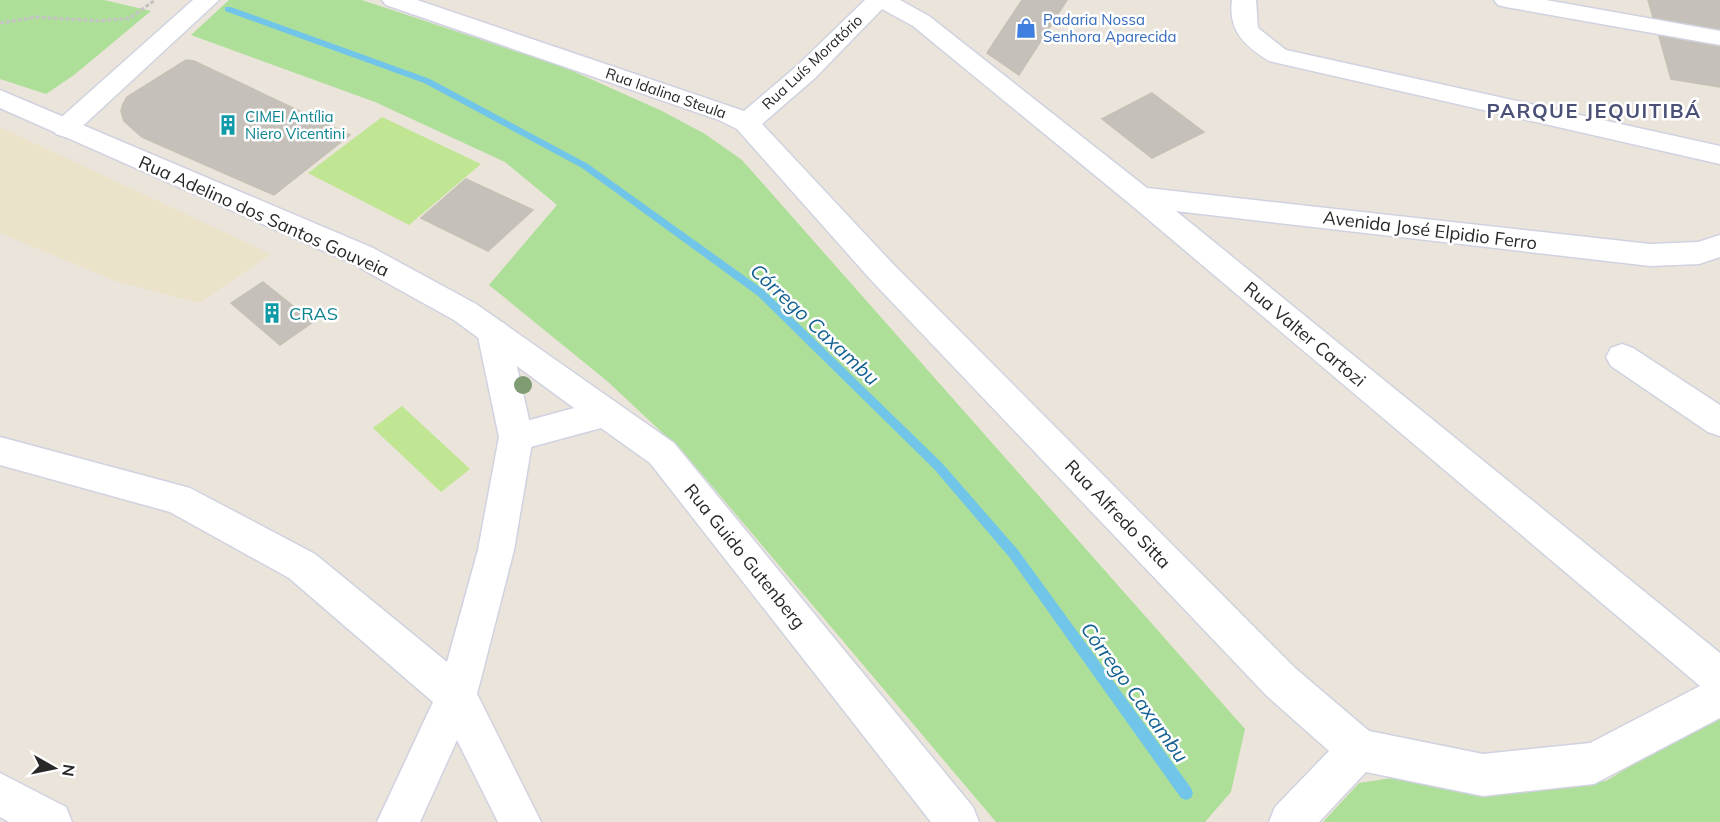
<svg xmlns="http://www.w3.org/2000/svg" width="1720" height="822" font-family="Mulish,sans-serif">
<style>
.education{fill:#ebe2ca}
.green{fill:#aedf99}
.pitch{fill:#c0e694}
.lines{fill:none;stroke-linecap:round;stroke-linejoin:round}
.stream{fill:#71c5e9;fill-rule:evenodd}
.building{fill:#c5c1ba;stroke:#c5c0b4;stroke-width:1.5}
.street-casing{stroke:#d0d2e1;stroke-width:3}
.secondary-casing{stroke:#d0d2e1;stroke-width:3}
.path{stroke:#c3c3c3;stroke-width:3;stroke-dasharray:4 2;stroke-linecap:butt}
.street{fill:#fff;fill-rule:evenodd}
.secondary{fill:#fff;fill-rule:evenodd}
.tree{fill:#7f9c72}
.labels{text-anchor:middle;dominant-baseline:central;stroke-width:5;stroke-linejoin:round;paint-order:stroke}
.far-shop-label{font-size:15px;fill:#366cbe;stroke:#fff;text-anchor:start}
.far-street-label{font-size:15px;fill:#282828;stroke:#fff}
.far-culture-label{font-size:15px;fill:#0d838f;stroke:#fff;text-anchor:start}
.street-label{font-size:18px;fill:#282828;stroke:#fff}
.culture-label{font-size:18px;fill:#0d838f;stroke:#fff;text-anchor:start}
.far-district-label{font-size:20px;font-weight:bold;letter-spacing:1.5px;fill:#4b5176;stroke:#fff}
.water-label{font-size:20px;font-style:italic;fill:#136192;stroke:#fff}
</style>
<rect width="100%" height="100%" fill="#eae4da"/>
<path class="education" d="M0,127L271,254L199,303L115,281L0,233Z"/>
<path class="green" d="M0,0H104L151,11L74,75L46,94L0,79Z
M229,0H362L566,68L662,111L705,134L742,160L1245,729L1231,792L1205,822H996L684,453L607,381L489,285L557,205L505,162L375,102L191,35Z
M1720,712V822H1323L1359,783L1417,774L1484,788L1606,781Z"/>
<path class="pitch" d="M382,117L481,164L409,225L308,173Z
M402,406L470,469L441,492L373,428Z"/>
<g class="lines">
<path class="stream" d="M225,7H231L430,79L588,164L764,290L942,463L1018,550L1191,788L1193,793L1191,798L1186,800L1181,798L1010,558L934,469L758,296L582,168L424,83L225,11Z"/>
</g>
<path class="building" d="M1022,0H1067L1019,75L987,53Z
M1648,0H1720V29L1653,17Z
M1659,36L1720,47V87L1671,79Z
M186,60L194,61L350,135L274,195L142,137L124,121L121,111L123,104L127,97Z
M1152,93L1204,132L1152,158L1102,119Z
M466,179L533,210L488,251L421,218Z
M263,282L313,322L280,345L231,303Z"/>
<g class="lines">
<g class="street-casing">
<path id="street" d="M193,0H219L74,134L65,137L56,134L52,128L56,122Z
M382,0H417L744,111L797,66L865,0H900L929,16L1147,188L1650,244L1698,242L1720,235V257L1699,264L1650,266L1176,211L1720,653V718L1594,784L1483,796L1366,772L1319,822H1269L1275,807L1329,751L1267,696L871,280L737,129L719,120L386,5ZM882,9L913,26L1130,204L1700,686L1590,743L1483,754L1369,731L1295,668L893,264L762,124L815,78Z
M1232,0H1256L1258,28L1286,50L1720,146V164L1269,61C1245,46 1228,31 1232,0Z
M1494,0H1546L1720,31V45L1506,7L1498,5Z
M493,320L504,323L509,332L533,437L514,550L477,694L541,822H498L457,740L420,822H377L433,702L289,578L170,512L0,465V437L190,488L315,554L447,662L478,550L499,437L477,332L482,323Z
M1622,344L1633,348L1720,405V436L1708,432L1611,366L1606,357L1611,348Z
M0,773L66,807L72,822H9L0,817Z"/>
</g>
<g class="secondary-casing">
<path id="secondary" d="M0,90L373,248L476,304L674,443L973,807L979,822H931L650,463L601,428L516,451L504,447L499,437L504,427L574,408L454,320L353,264L0,108Z"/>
</g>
<path class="path" d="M0,23L37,17L100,21L130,18L155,0"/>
<use href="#street" class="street"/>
<use href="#secondary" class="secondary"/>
</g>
<circle class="tree" cx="523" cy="385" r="9"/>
<defs>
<g id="shop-bare" transform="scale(1.62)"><path d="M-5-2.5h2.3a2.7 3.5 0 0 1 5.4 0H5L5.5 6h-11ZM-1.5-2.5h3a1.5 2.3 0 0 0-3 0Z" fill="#3f7fe0" stroke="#fff" stroke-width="2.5" paint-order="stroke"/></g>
<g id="building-bare" transform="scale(1.62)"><path d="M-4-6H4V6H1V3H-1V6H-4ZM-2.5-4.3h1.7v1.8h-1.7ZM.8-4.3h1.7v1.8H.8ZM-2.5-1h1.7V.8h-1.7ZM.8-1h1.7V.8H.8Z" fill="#0f9aa8" stroke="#fff" stroke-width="2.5" paint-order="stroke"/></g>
</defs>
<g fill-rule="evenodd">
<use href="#shop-bare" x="1026" y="28"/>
<use href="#building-bare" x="228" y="125"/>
<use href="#building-bare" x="272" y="313"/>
</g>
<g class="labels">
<g class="far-shop-label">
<text x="1043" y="19">Padaria Nossa<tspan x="1043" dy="17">Senhora Aparecida</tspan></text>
</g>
<g class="far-street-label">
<text transform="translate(812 62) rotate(-43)">Rua Luís Moratório</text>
<text transform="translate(666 93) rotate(19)">Rua Idalina Steula</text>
</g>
<g class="far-culture-label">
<text x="245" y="116">CIMEI Antília<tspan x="245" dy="17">Niero Vicentini</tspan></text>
</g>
<g class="street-label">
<text transform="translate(264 216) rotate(24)">Rua Adelino dos Santos Gouveia</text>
<text transform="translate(1430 230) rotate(7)">Avenida José Elpidio Ferro</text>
<text transform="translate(1305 334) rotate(40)">Rua Valter Cartozi</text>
<text transform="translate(1118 514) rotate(46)">Rua Alfredo Sitta</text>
<text transform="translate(745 556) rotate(51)">Rua Guido Gutenberg</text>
</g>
<g class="culture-label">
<text x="289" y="313">CRAS</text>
</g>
<g class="far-district-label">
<text x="1594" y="110">PARQUE JEQUITIBÁ</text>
</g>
<g class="water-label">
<text transform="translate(815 324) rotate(43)">Córrego Caxambu</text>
<text transform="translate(1135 692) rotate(54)">Córrego Caxambu</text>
</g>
</g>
<g transform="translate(54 768) rotate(99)" stroke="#ffffff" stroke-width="4.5" paint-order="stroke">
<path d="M0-4.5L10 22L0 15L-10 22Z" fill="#282828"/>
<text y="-9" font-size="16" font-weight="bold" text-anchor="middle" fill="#282828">N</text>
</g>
</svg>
